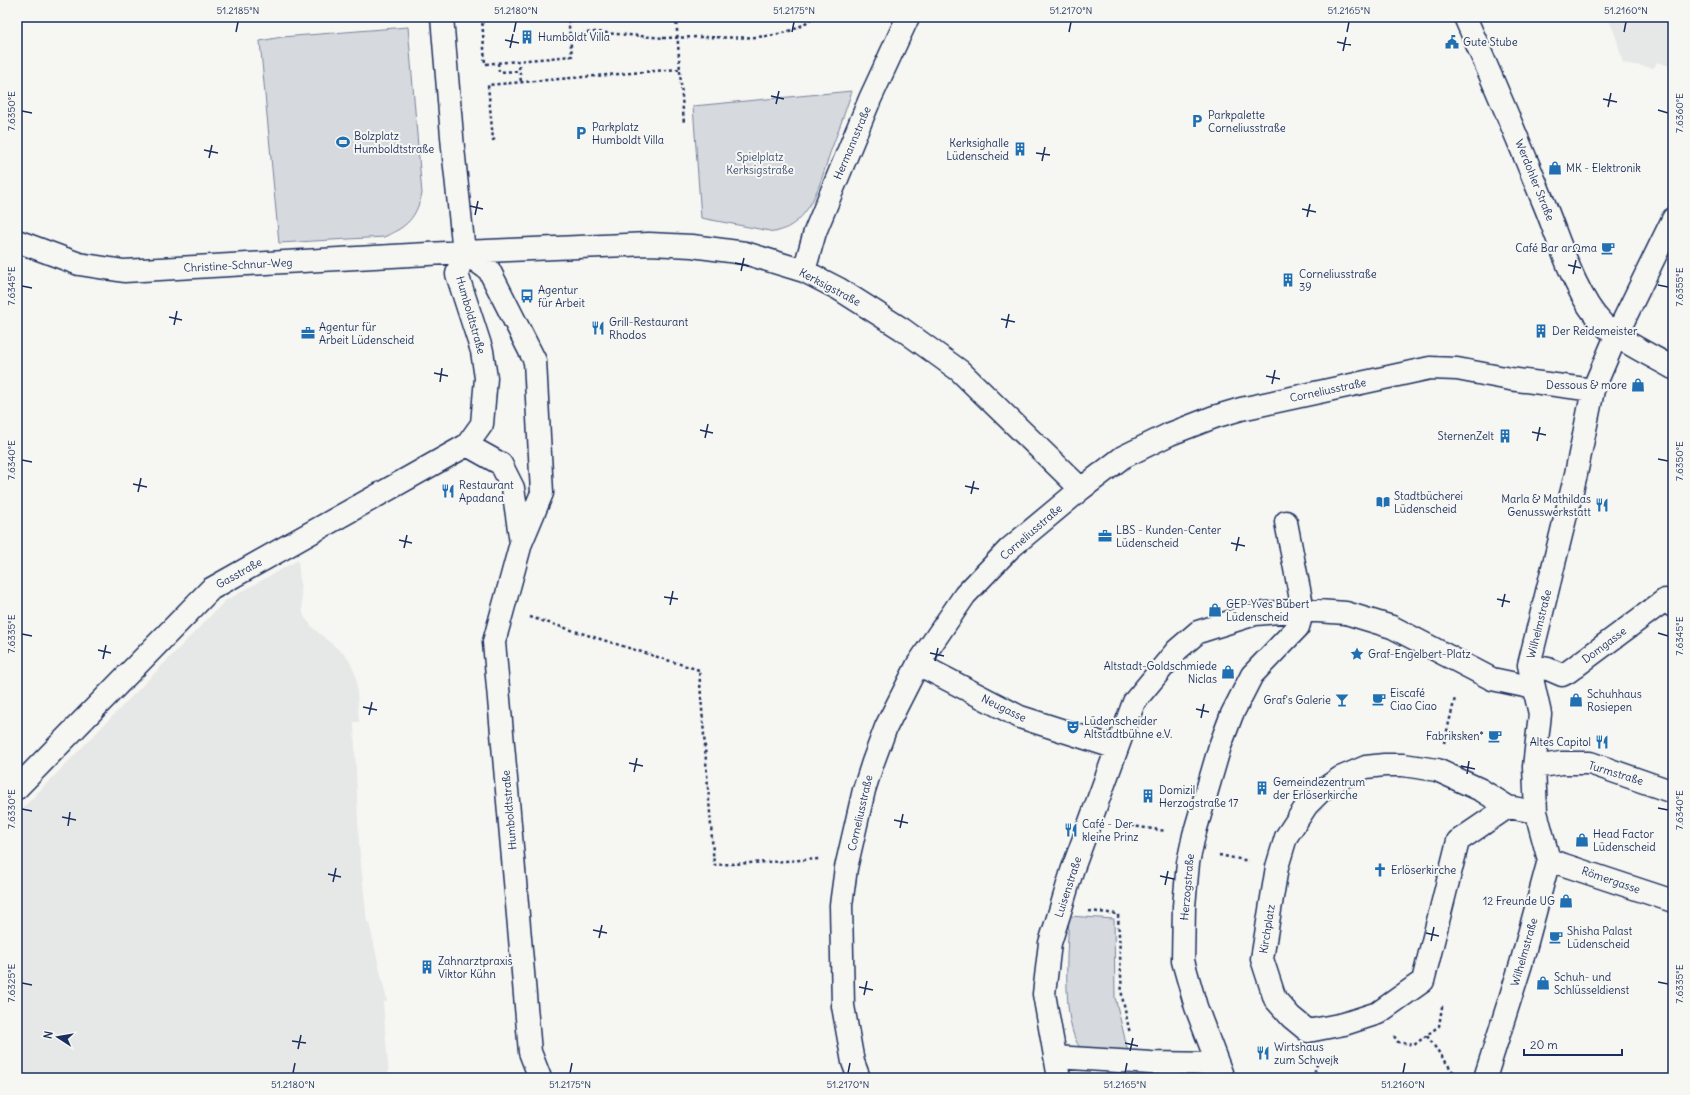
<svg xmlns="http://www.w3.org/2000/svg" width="1690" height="1095" font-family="Delius,sans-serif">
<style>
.built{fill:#e6e7e7}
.green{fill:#d6d9dd;stroke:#78849e}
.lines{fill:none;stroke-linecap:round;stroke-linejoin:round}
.minor-casing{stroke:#1b2f5e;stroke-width:25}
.path{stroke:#1b2f5e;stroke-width:2.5;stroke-dasharray:3 3;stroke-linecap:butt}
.minor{stroke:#f6f6f2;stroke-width:22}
.path-bridge{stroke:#1b2f5e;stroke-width:2.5;stroke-dasharray:3 3;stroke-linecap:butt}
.ticks{fill:none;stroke:#1b2f5e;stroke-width:1.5}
.labels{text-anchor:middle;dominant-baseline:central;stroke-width:4;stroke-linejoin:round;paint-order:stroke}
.poi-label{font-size:11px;fill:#1b2f5e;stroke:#f6f6f2;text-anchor:start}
.street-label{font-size:11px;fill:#1b2f5e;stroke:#f6f6f2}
.park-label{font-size:11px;fill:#405177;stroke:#f6f6f2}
.neatline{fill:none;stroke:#1b2f5e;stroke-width:1.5}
.ticks-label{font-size:10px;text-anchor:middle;fill:#1b2f5e}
</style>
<rect width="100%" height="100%" fill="#f6f6f2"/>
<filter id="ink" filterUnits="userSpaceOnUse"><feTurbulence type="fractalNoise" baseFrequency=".025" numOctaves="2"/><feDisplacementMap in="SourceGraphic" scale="8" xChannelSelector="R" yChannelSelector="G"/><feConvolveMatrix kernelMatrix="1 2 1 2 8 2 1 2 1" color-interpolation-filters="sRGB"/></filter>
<g filter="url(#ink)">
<path class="built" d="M1608,17H1673V67L1657,62L1654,68L1623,63L1617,40Z
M298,560L303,613L305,618L314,629L345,655L350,662L356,676L359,722H354V726L359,845L367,922L369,923L387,1001L383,1003L389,1078H17V814L225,601Z"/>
<path class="green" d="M408,27L422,194C415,219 408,226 384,237L279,243L260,41L282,37Z
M852,91C845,112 838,132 830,153C820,183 811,224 775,232L701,218L693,106Z
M1069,916L1114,919L1115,997L1129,1056C1121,1055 1091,1056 1086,1053C1059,1037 1068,944 1069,916Z"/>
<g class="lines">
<g class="minor-casing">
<path id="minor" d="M1465,17C1492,78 1518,139 1543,201C1558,236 1575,296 1602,323C1621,342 1649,354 1673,368
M17,241L79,264L124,271L464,252L649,244L692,246L745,253L804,271L839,289L902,329L960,371L1081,489
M464,252L489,270L535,361L542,493L521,543L494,642L530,1052L540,1078
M804,271L815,232L870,99L908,17
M467,445L501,464L513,488L521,543
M918,664L1020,717L1117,748
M1529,665L1548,669L1562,675L1568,672L1665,600L1673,606
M1534,767L1561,763H1590L1673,792
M17,788L211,589L467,445L482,424L486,378L482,351L457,274L464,252L453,148L442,17
M1508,807L1458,841L1423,981L1378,1013L1344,1024L1308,1031L1291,1017L1275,999L1262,959L1277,867L1286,837L1307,805L1321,791L1340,778L1366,767L1384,765H1403L1437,770L1481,790L1508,807L1536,812
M1549,860L1673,901
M1055,1057L1151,1063L1217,1064
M859,1078L853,1062L843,1006L841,905L846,868L864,790L873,762L886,727L918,664L965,595L1009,549L1081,489L1123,457L1170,434L1214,417L1241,409L1430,368L1457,369L1510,379L1593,390
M1059,1078L1044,994L1050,943L1061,908L1072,871L1134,702L1177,650L1198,632L1255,614L1303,610L1346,613L1392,627L1492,679L1534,688
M1223,1078L1196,1007L1183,961L1184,906L1188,863L1194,835L1220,746L1232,714L1252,675L1298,627L1303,610L1286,522
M1485,1078L1521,964L1549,860L1536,812L1534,767L1540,714L1529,665L1576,474L1593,390L1616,336L1673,219"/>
</g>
<path class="path" d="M482,17L485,64L572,56L568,17
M676,17L684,124
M569,35L595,32L663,38
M699,37C735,37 786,43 813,17
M498,63L499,72L520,71
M519,66L521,82
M495,139L493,140L488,85L680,69
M530,617L699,670L714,865L820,859
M1444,743L1455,698
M1119,824L1166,831
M1219,855L1249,861
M1089,911L1118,914L1122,996L1130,1034
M1394,1036L1398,1042L1414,1045L1439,1026L1442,1007L1440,1004
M1427,1036L1456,1076
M1313,1078L1319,1057"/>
<use href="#minor" class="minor"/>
<path class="path-bridge" d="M663,38L699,37"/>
</g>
</g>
<path class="ticks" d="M236,32L238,22M514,32L516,22M792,32L794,22M1069,32L1071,22M1347,32L1349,22M1624,32L1626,22M505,40L519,43M1337,42L1351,45M510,48L513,34M1343,51L1346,37M771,96L784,99M1603,99L1617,102M776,104L779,91M1608,107L1611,93M1658,110L1668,113M22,111L32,113M204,150L218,153M1036,153L1050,155M209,158L212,145M1042,161L1045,147M470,206L483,209M1302,209L1316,212M475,215L478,201M1307,217L1310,204M735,263L749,266M1568,265L1581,268M741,271L744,258M1573,274L1576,260M1658,285L1668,287M22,286L32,288M169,317L182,320M1001,319L1015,322M174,325L177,311M1006,328L1009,314M434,373L448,376M1266,376L1280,379M440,382L442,368M1272,384L1275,370M700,430L713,433M1532,432L1546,435M705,438L708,424M1537,441L1540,427M1658,459L1668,461M22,460L32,462M133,484L147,487M965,486L979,489M138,492L141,478M971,494L974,481M399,540L412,543M1231,543L1245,546M404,548L407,535M1236,551L1239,537M664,597L678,599M1497,599L1510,602M670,605L673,591M1502,607L1505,594M1658,633L1668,636M22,634L32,636M98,650L111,653M930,653L944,656M103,659L106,645M935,661L938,648M363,707L377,710M1196,709L1209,712M369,715L372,702M1201,718L1204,704M629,763L643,766M1461,766L1475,769M634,772L637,758M1467,774L1469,761M1658,808L1668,810M22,809L32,811M62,817L76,820M894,820L908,823M68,826L70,812M900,828L903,814M328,874L341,877M1160,876L1174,879M333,882L336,868M1165,885L1168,871M593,930L607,933M1426,933L1439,936M599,938L602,925M1431,941L1434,927M1658,982L1668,984M22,983L32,985M859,987L873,990M864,995L867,981M292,1041L306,1043M1125,1043L1138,1046M298,1049L301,1035M1130,1051L1133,1038M293,1073L295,1063M570,1073L572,1063M848,1073L850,1063M1125,1073L1127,1063M1403,1073L1405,1063"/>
<defs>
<g id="building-bare" transform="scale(1.08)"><path d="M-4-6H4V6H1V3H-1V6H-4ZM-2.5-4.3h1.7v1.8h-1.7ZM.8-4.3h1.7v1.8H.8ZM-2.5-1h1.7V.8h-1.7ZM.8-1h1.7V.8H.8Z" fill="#1f6fb2" stroke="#f6f6f2" stroke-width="2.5" paint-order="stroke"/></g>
<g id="civic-bare" transform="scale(1.08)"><path d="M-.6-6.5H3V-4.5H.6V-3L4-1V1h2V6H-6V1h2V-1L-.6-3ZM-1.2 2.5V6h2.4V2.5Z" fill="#1f6fb2" stroke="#f6f6f2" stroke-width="2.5" paint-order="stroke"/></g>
<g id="parking-bare" transform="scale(1.08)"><path d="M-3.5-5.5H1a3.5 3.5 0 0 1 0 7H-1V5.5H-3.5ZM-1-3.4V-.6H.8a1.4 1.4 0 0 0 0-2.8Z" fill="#1f6fb2" stroke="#f6f6f2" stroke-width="2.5" paint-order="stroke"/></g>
<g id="stadium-bare" transform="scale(1.08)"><path d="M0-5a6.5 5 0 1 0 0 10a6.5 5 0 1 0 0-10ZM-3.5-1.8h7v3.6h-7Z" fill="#1f6fb2" stroke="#f6f6f2" stroke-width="2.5" paint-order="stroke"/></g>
<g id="shop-bare" transform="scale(1.08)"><path d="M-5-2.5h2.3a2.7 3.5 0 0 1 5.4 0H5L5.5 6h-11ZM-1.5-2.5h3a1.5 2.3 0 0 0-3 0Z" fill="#1f6fb2" stroke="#f6f6f2" stroke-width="2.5" paint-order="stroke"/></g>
<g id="cafe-bare" transform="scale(1.08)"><path d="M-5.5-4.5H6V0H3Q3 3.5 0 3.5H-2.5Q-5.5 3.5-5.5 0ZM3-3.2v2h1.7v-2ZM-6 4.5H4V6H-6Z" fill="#1f6fb2" stroke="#f6f6f2" stroke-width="2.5" paint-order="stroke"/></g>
<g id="bus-bare" transform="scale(1.08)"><path d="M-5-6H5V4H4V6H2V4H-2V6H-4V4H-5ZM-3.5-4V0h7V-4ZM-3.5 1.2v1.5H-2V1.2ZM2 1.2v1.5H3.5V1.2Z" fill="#1f6fb2" stroke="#f6f6f2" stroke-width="2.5" paint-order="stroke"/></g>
<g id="restaurant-bare" transform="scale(1.08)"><path d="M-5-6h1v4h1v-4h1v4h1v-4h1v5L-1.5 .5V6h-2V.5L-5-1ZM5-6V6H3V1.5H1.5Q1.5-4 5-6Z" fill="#1f6fb2" stroke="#f6f6f2" stroke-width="2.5" paint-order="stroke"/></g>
<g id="office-bare" transform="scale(1.08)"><path d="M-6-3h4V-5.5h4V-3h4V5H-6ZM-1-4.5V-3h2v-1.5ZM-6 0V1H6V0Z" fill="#1f6fb2" stroke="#f6f6f2" stroke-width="2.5" paint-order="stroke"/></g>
<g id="library-bare" transform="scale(1.08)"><path d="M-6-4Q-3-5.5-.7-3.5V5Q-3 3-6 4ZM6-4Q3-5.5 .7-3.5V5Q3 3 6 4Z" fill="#1f6fb2" stroke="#f6f6f2" stroke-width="2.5" paint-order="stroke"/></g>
<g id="sight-bare" transform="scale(1.08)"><path d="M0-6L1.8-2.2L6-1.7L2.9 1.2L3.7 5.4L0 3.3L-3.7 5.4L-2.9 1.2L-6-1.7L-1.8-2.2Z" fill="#1f6fb2" stroke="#f6f6f2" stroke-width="2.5" paint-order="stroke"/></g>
<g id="bar-bare" transform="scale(1.08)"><path d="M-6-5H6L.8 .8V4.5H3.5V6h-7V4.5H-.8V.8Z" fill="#1f6fb2" stroke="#f6f6f2" stroke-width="2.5" paint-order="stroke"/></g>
<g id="theatre-bare" transform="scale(1.08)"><path d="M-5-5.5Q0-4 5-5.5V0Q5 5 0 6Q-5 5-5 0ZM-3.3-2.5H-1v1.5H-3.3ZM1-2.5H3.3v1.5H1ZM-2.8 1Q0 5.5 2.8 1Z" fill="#1f6fb2" stroke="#f6f6f2" stroke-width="2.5" paint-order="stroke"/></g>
<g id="church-bare" transform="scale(1.08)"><path d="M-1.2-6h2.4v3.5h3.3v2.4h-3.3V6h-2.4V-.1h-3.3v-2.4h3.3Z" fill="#1f6fb2" stroke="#f6f6f2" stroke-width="2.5" paint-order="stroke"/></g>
</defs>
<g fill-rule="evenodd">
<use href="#building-bare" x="527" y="37"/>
<use href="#civic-bare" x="1452" y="42"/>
<use href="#parking-bare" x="1197" y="121"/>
<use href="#parking-bare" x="581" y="133"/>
<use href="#stadium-bare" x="343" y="142"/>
<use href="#building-bare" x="1020" y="149"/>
<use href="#shop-bare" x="1555" y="168"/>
<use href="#cafe-bare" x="1608" y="248"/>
<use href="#building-bare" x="1288" y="280"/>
<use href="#bus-bare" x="527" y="296"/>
<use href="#restaurant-bare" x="598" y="328"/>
<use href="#building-bare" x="1541" y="331"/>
<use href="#office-bare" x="308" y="333"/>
<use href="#shop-bare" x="1638" y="385"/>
<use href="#building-bare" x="1505" y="436"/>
<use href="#restaurant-bare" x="448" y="491"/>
<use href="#library-bare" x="1383" y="502"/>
<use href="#restaurant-bare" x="1602" y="505"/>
<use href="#office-bare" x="1105" y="536"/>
<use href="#shop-bare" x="1215" y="610"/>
<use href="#sight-bare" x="1357" y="654"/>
<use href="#shop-bare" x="1228" y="672"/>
<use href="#cafe-bare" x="1379" y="699"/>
<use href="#bar-bare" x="1342" y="700"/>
<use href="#shop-bare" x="1576" y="700"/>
<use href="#theatre-bare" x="1073" y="727"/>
<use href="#cafe-bare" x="1495" y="736"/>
<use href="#restaurant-bare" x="1602" y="742"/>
<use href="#building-bare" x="1262" y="788"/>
<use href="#building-bare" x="1148" y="796"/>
<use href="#restaurant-bare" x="1071" y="830"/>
<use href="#shop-bare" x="1582" y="840"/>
<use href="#church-bare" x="1380" y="870"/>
<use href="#shop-bare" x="1566" y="901"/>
<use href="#cafe-bare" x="1556" y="937"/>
<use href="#building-bare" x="427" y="967"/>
<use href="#shop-bare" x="1543" y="983"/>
<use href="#restaurant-bare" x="1263" y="1053"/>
</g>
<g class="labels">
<g class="poi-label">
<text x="538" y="37">Humboldt Villa</text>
<text x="1463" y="42">Gute Stube</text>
<text x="1208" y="115">Parkpalette<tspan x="1208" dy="13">Corneliusstraße</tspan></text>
<text x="592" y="127">Parkplatz<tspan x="592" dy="13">Humboldt Villa</tspan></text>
<text x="354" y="136">Bolzplatz<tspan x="354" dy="13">Humboldtstraße</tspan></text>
<text x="1009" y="143" text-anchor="end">Kerksighalle<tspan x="1009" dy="13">Lüdenscheid</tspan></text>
<text x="1566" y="168">MK - Elektronik</text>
<text x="1597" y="248" text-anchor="end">Café Bar arΩma</text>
<text x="1299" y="274">Corneliusstraße<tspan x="1299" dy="13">39</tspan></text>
<text x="538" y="290">Agentur<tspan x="538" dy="13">für Arbeit</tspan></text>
<text x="609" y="322">Grill-Restaurant<tspan x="609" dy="13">Rhodos</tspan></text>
<text x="319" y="327">Agentur für<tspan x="319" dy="13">Arbeit Lüdenscheid</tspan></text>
<text x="1552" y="331">Der Reidemeister</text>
<text x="1627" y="385" text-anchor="end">Dessous &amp; more</text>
<text x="1494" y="436" text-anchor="end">SternenZelt</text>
<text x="459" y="485">Restaurant<tspan x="459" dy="13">Apadana</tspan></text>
<text x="1394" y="496">Stadtbücherei<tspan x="1394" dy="13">Lüdenscheid</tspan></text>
<text x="1591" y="499" text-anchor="end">Marla &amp; Mathildas<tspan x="1591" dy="13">Genusswerkstatt</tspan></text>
<text x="1116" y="530">LBS - Kunden-Center<tspan x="1116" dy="13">Lüdenscheid</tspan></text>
<text x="1226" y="604">GEP-Yves Bubert<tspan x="1226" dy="13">Lüdenscheid</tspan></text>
<text x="1368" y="654">Graf-Engelbert-Platz</text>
<text x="1217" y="666" text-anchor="end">Altstadt-Goldschmiede<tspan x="1217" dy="13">Niclas</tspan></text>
<text x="1390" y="693">Eiscafé<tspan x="1390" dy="13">Ciao Ciao</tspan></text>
<text x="1587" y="694">Schuhhaus<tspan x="1587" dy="13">Rosiepen</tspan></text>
<text x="1331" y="700" text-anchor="end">Graf's Galerie</text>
<text x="1084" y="721">Lüdenscheider<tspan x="1084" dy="13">Altstadtbühne e.V.</tspan></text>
<text x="1484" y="736" text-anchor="end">Fabriksken*</text>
<text x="1591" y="742" text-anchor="end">Altes Capitol</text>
<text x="1273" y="782">Gemeindezentrum<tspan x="1273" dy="13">der Erlöserkirche</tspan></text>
<text x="1159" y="790">Domizil<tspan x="1159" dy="13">Herzogstraße 17</tspan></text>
<text x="1082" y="824">Café - Der<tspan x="1082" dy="13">kleine Prinz</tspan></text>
<text x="1593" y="834">Head Factor<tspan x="1593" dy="13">Lüdenscheid</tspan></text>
<text x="1391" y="870">Erlöserkirche</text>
<text x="1555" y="901" text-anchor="end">12 Freunde UG</text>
<text x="1567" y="931">Shisha Palast<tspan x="1567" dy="13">Lüdenscheid</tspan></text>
<text x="438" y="961">Zahnarztpraxis<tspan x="438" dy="13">Viktor Kühn</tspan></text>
<text x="1554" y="977">Schuh- und<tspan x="1554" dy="13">Schlüsseldienst</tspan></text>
<text x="1274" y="1047">Wirtshaus<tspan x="1274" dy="13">zum Schwejk</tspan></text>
</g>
<g class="street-label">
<text transform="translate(852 143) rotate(-67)">Hermannstraße</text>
<text transform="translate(1535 180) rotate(68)">Werdohler Straße</text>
<text transform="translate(238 265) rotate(-3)">Christine-Schnur-Weg</text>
<text transform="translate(830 287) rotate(28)">Kerksigstraße</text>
<text transform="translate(471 315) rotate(74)">Humboldtstraße</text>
<text transform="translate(1328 390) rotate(-12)">Corneliusstraße</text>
<text transform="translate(1031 532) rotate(-41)">Corneliusstraße</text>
<text transform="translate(239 573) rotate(-29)">Gasstraße</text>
<text transform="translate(1539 624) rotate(-76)">Wilhelmstraße</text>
<text transform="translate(1604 645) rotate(-37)">Domgasse</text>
<text transform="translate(1004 708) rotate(26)">Neugasse</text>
<text transform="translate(1616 773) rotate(17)">Turmstraße</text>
<text transform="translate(509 810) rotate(-95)">Humboldtstraße</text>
<text transform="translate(860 813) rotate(-77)">Corneliusstraße</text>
<text transform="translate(1611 880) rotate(19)">Römergasse</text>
<text transform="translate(1068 887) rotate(-72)">Luisenstraße</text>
<text transform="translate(1187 887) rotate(-85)">Herzogstraße</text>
<text transform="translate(1267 929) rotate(-81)">Kirchplatz</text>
<text transform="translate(1524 952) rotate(-74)">Wilhelmstraße</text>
</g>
<g class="park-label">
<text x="760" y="157">Spielplatz<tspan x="760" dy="13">Kerksigstraße</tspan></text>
</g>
</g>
<rect width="1690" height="1095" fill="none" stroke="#f6f6f2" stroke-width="44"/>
<g transform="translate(58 1037) rotate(282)" stroke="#f6f6f2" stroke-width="3" paint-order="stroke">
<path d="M0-3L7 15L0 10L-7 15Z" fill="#1b2f5e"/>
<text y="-6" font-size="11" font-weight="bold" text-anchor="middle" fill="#1b2f5e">N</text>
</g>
<path d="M1524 1049v6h98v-6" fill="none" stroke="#1b2f5e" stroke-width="2"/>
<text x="1530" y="1049" font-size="12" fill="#1b2f5e" stroke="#f6f6f2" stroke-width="3" paint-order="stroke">20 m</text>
<rect x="22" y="22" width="1646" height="1051" class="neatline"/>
<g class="ticks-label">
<text x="238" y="14">51.2185°N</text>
<text x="516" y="14">51.2180°N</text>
<text x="794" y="14">51.2175°N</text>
<text x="1071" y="14">51.2170°N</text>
<text x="1349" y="14">51.2165°N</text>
<text x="1626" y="14">51.2160°N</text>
<text transform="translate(11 111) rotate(-90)" y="4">7.6350°E</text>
<text transform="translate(1679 113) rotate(-90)" y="4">7.6360°E</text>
<text transform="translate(11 286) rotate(-90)" y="4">7.6345°E</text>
<text transform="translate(1679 287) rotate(-90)" y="4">7.6355°E</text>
<text transform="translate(11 460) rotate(-90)" y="4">7.6340°E</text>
<text transform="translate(1679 461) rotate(-90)" y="4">7.6350°E</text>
<text transform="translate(11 634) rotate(-90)" y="4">7.6335°E</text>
<text transform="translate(1679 636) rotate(-90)" y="4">7.6345°E</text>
<text transform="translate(11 809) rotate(-90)" y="4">7.6330°E</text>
<text transform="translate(1679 810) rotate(-90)" y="4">7.6340°E</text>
<text transform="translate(11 983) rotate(-90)" y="4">7.6325°E</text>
<text transform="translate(1679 984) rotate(-90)" y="4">7.6335°E</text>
<text x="293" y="1088">51.2180°N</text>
<text x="570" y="1088">51.2175°N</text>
<text x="848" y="1088">51.2170°N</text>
<text x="1125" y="1088">51.2165°N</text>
<text x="1403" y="1088">51.2160°N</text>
</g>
</svg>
